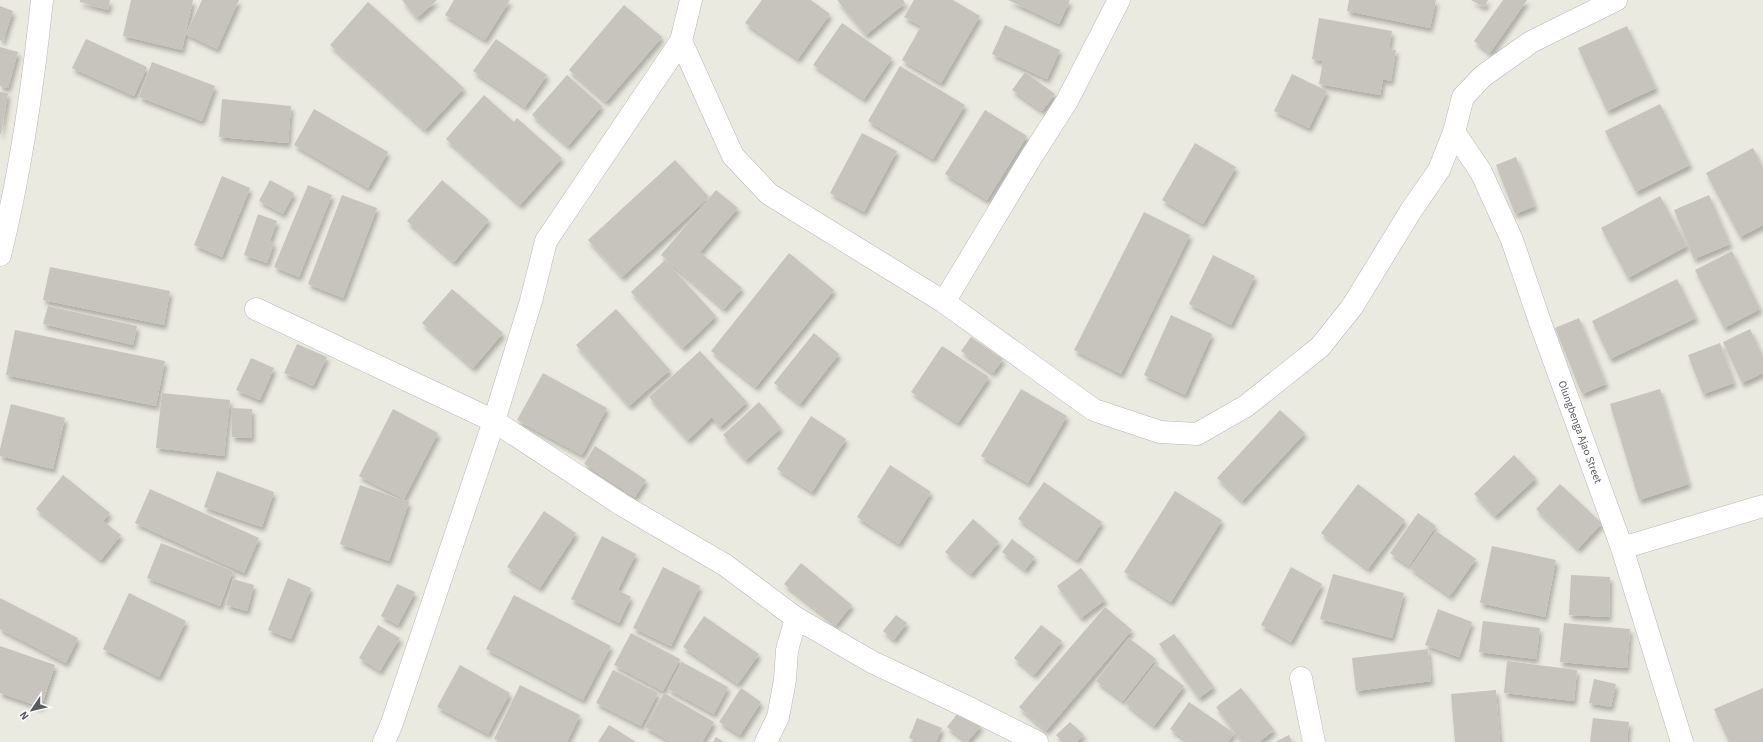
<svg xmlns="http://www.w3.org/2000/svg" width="1763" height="742" font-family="'Source Sans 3',sans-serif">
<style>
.building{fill:#c6c4bd;filter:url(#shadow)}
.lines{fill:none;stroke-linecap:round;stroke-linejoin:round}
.minor-casing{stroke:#b6b7bc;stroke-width:23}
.minor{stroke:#fff;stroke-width:22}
.labels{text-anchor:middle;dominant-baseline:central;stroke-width:4;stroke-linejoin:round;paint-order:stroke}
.street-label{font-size:11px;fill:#595b60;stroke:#fff}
</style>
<defs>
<filter id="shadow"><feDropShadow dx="2.5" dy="4.5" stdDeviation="2" flood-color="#0004"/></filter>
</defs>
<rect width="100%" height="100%" fill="#ebeae0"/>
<path class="building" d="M80,0H110L108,10L80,2Z
M131,0H193L182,50L123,36Z
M202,0H239L217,49L186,34Z
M402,0H437L417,18Z
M454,0H510L485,40L445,15Z
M762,0H811L830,14L798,59L745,23Z
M837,0H903L905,3L866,35Z
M914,0H953L980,16L941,83L902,60L921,26L904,17Z
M1008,0H1070L1059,24Z
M1349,0H1436L1430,28L1347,11Z
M1471,0H1488L1484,7Z
M1503,0H1527L1490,53L1474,41Z
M368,2L464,88L425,130L330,45Z
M624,5L662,37L606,102L569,70Z
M0,6L13,11L3,41L0,40Z
M1319,18L1392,31L1389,49L1396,50L1391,81L1383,79L1380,95L1319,84L1323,61L1312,59Z
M842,23L892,58L864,99L813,65Z
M1005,25L1060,50L1047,79L992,54Z
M1627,26L1656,88L1607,111L1578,48Z
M86,39L147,67L134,96L72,68Z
M496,39L547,75L525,107L473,71Z
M0,47L18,52L8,88L0,86Z
M152,62L215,86L202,121L139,97Z
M900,66L965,105L933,159L868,121Z
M1025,72L1055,94L1042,111L1012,90Z
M1292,74L1327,91L1309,128L1274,111Z
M567,75L602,106L568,146L532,115Z
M0,92L8,93L1,134H0Z
M484,95L514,122L517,118L562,158L520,205L446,139Z
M222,99L291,106L288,143L219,137Z
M1660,104L1690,165L1636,192L1605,131Z
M314,109L388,152L368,188L294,145Z
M985,110L1027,136L987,200L945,174Z
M862,133L897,151L864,212L830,193Z
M1195,143L1236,167L1203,224L1162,200Z
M1753,148L1763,168V225L1740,237L1706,173Z
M1516,157L1535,206L1515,214L1496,165Z
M675,160L709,197L622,277L588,240Z
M222,176L250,188L222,257L194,245Z
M270,180L294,193L283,214L259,201Z
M442,180L489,220L454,262L407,221Z
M308,185L332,195L299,277L274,267Z
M716,190L738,208L700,252L742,288L724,309L661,255Z
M342,195L377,208L343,298L308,284Z
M1709,195L1730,244L1694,259L1674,210Z
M1660,196L1687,246L1628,278L1601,228Z
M1144,212L1190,235L1121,374L1074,350Z
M258,214L277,221L270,241L274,243L267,263L244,255Z
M1732,251L1760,309L1724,328L1695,270Z
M789,253L834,290L756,387L711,351Z
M1213,255L1255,276L1231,325L1189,304Z
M665,260L716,316L683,348L631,292Z
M50,267L170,291L164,325L43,300Z
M1677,279L1696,318L1610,359L1592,321Z
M452,289L503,333L473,368L422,323Z
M48,306L137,326L133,345L43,324Z
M616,309L670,370L629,406L576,345Z
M1171,315L1212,334L1185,395L1144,375Z
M1579,318L1606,384L1582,394L1555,328Z
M1750,329L1763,357V373L1742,383L1723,342Z
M15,330L165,361L156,406L6,375Z
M814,333L839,354L800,404L774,383Z
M971,337L1003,359L993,373L961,351Z
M1720,343L1734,383L1703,394L1688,355Z
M297,344L327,357L313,386L284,373Z
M942,346L989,377L958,423L911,392Z
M700,351L747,402L720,427L712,417L688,440L649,397Z
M251,358L274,368L260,400L236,390Z
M543,373L607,408L582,455L517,420Z
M1021,389L1067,416L1028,483L981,456Z
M1660,389L1689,484L1639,500L1610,404Z
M162,393L230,400L224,456L156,448Z
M759,402L781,428L746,460L723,435Z
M11,404L65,418L53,469L0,456V449Z
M232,408L252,409V438L232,437Z
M393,409L438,433L404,499L359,476Z
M1280,410L1305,433L1242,501L1217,478Z
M811,416L846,439L812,492L777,469Z
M595,446L646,480L635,497L584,464Z
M1514,455L1536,478L1495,516L1474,494Z
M890,465L931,492L899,544L857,517Z
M217,471L274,492L262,527L204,507Z
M63,475L110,513L103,521L121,535L101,560L36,509Z
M1044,482L1102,522L1077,560L1018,519Z
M1358,484L1405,520L1368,569L1321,533Z
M1560,484L1602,523L1578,549L1536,509Z
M360,485L409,502L389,561L340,544Z
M150,489L259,538L244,573L135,523Z
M1175,491L1222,520L1171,602L1124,572Z
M544,511L576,533L540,588L507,567Z
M1418,513L1436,526L1409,566L1390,553Z
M973,519L999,542L971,574L945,552Z
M1436,531L1476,559L1450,596L1410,568Z
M602,536L636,554L618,590L631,597L619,623L571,599Z
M1012,539L1035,557L1025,570L1002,552Z
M161,543L233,571L220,606L147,578Z
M1492,546L1556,560L1545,617L1480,603Z
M801,563L852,605L836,625L784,584Z
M663,567L700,586L671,646L633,628Z
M1291,567L1322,584L1291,642L1261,625Z
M1081,568L1105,600L1081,618L1057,586Z
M1333,574L1404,593L1392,638L1320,619Z
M1571,575L1610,577L1609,617L1569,615Z
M288,578L311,588L291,639L268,630Z
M233,579L254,585L247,611L226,605Z
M397,584L415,592L398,625L381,616Z
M129,593L186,621L159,677L103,649Z
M514,595L611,646L583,700L486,649Z
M0,598L78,638L66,663L0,629Z
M1105,607L1132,630L1046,731L1019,707Z
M1438,609L1472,622L1459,657L1425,645Z
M896,615L907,623L894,640L883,631Z
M704,616L759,654L738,684L683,647Z
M1483,621L1540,628L1536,659L1479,652Z
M1564,623L1630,629L1627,668L1560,662Z
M378,625L400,638L380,671L359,658Z
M1041,625L1062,641L1034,675L1014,658Z
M631,633L680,659L663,691L614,665Z
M1174,634L1214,687L1199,698L1159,644Z
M1129,638L1156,659L1123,701L1096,681Z
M0,646L55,665L41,707L0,693Z
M1428,649L1431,681L1356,691L1352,658Z
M1507,661L1577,670L1574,701L1504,693Z
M682,662L728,687L714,714L668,689Z
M1155,664L1184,686L1154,726L1125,703Z
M460,665L510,693L488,734L437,707Z
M613,670L658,693L641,726L596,703Z
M1594,679L1616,684L1611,707L1589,703Z
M520,685L580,715L567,742H501L494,739Z
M741,688L761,702L740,735L719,722Z
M1241,688L1274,730L1259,742H1242L1216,707Z
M1763,688V742H1729L1714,709Z
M1496,690L1500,742H1455L1451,694Z
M664,693L714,722L702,742H671L645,727Z
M1189,702L1234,733L1228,742H1189L1170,729Z
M961,709L981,726L967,742L947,727Z
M917,718L942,728L936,742H919L909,738Z
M1593,718L1629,722L1627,742H1590Z
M1070,722L1084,735L1076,742H1063L1056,735Z
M609,725L636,742H598Z
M1289,735L1292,742H1275Z
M716,737L724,742H713Z"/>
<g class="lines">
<g class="minor-casing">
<path id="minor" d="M691,0L681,41L733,156L769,194L944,302L1094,410L1160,432L1197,434L1246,406L1320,347L1352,307L1412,209L1439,170L1454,132L1463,97L1483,76L1531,42L1616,0
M1454,132L1481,172L1512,240L1540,322L1622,548L1682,742
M0,255C21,171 33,86 42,0
M944,302L1030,159L1067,101L1119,0
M256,309L494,421L622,505L725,565L796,618L872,662L967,707L1037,742
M1622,548L1763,506
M1301,678L1314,742
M384,742L392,723L494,421L531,301L546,241L681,41
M766,742L778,717L785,680L787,650L796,618"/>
</g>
<use href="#minor" class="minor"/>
</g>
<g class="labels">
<g class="street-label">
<text transform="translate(1580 432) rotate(70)">Olungbenga Ajao Street</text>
</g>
</g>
<g transform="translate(32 710) rotate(235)" stroke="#ffffff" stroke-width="3" paint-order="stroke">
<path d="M0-3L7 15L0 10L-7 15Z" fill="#595b60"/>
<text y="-6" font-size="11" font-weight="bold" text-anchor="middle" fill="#595b60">N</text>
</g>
</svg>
